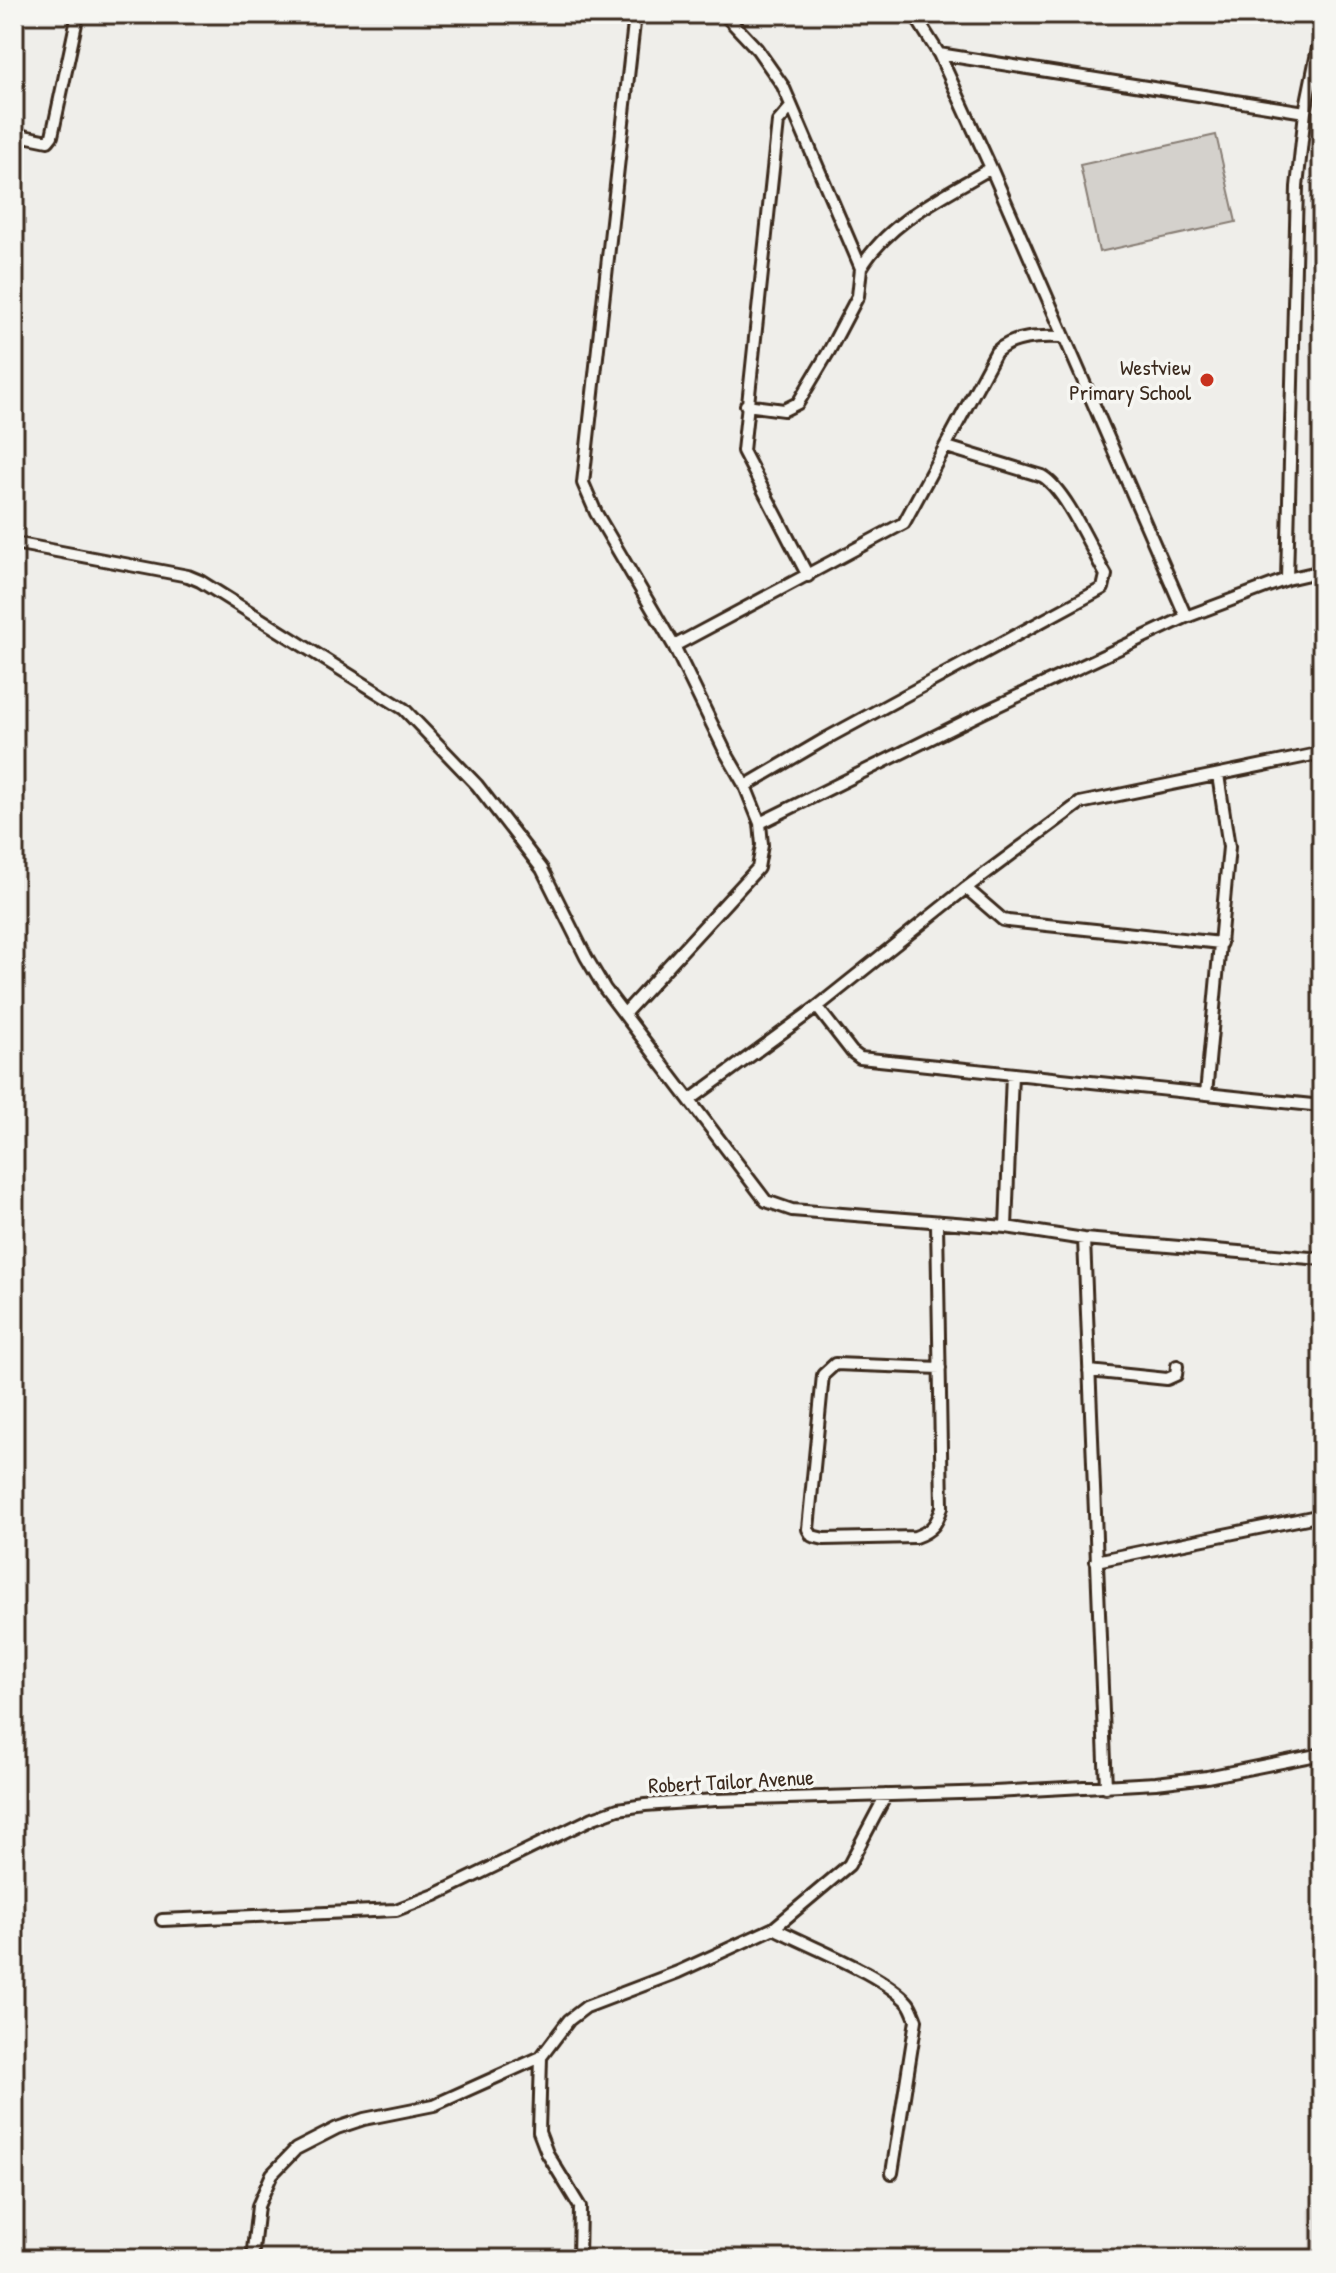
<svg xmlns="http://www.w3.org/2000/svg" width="1336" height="2273" font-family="'Patrick Hand',sans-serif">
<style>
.built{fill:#e2dfdb}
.green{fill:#d4d1cc;stroke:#887e75;stroke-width:2}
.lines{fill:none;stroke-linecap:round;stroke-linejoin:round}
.street-casing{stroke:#3b2a1e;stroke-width:16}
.street{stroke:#f6f6f2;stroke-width:10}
.poi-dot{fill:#c8321e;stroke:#f6f6f2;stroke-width:3}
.labels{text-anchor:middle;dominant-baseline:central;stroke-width:7;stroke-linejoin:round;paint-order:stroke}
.poi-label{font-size:22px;fill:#3b2a1e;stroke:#f6f6f2;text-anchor:end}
.street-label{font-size:22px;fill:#3b2a1e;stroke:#f6f6f2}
</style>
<rect width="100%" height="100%" fill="#efeeea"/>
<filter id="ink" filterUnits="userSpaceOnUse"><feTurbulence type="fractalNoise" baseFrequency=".0125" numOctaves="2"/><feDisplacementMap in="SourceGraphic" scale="16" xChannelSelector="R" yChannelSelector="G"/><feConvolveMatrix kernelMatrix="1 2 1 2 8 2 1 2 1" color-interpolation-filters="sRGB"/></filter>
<g filter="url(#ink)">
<path class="built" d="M1322,2205V2259H1306L1309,2243L1308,2206Z"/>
<path class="green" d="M1216,135L1236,222L1099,252L1080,165Z"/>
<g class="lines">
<g class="street-casing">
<path id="street" d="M724,14L757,49L783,86L861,268L858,296L829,351L798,403L784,410L746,405
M914,14L939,54L991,168L1186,617
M939,54L1305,112
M791,107L778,122L743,451L808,576
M14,134L48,141L52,136L78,14
M861,268C890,220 944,196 991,168
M14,543L188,576L200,581L404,709L477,785L542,869L586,957L605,989L766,1201L792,1210L1006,1227L1084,1239L1322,1259
M1287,579L1297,187L1305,112L1322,28
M674,646L904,523L996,352C1012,336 1042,336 1062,337
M745,786L827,738L1103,588L1106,575C1091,549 1066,490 1042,476L947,447
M760,823L984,712L1186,617L1287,579L1322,571
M966,888L1003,920L1008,921L1221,943
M817,1007L852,1052L860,1058L1322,1106
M624,1014L758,868L762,845L760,823L745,786L726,753L674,646L596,513L583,483L635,14
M1206,1094L1229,847L1218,775
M690,1100L817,1007L966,888L1080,803L1322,753
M937,1224L942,1507C937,1524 932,1531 915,1537L824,1539L812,1536L808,1529L823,1375L835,1364L940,1368
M1006,1227L1012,1074
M1084,1239L1106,1787
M1089,1371L1167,1379L1176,1375L1177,1366
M1096,1561L1322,1515
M162,1920L396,1910L435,1895L593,1818L618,1809L645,1805L715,1800L994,1792L1156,1783L1207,1777L1322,1754
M774,1928C812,1948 881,1973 908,2003C912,2008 914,2015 916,2020L892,2173
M541,2057L539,2132L547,2153L580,2207L579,2259
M252,2259L258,2206L272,2174L296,2149L337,2128L364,2119L434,2105L541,2057L569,2020L586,2007L678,1972L774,1928L849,1865L886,1795"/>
</g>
<use href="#street" class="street"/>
</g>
</g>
<circle class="poi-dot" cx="1207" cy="380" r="8"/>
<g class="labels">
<g class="poi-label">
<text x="1191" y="367">Westview<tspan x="1191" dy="25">Primary School</tspan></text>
</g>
<g class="street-label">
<text transform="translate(731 1781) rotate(-3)">Robert Tailor Avenue</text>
</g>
</g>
<rect width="1336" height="2273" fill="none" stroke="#f6f6f2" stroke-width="48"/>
<rect x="24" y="24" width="1288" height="2225" fill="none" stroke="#3b2a1e" stroke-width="3" filter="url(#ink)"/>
</svg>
